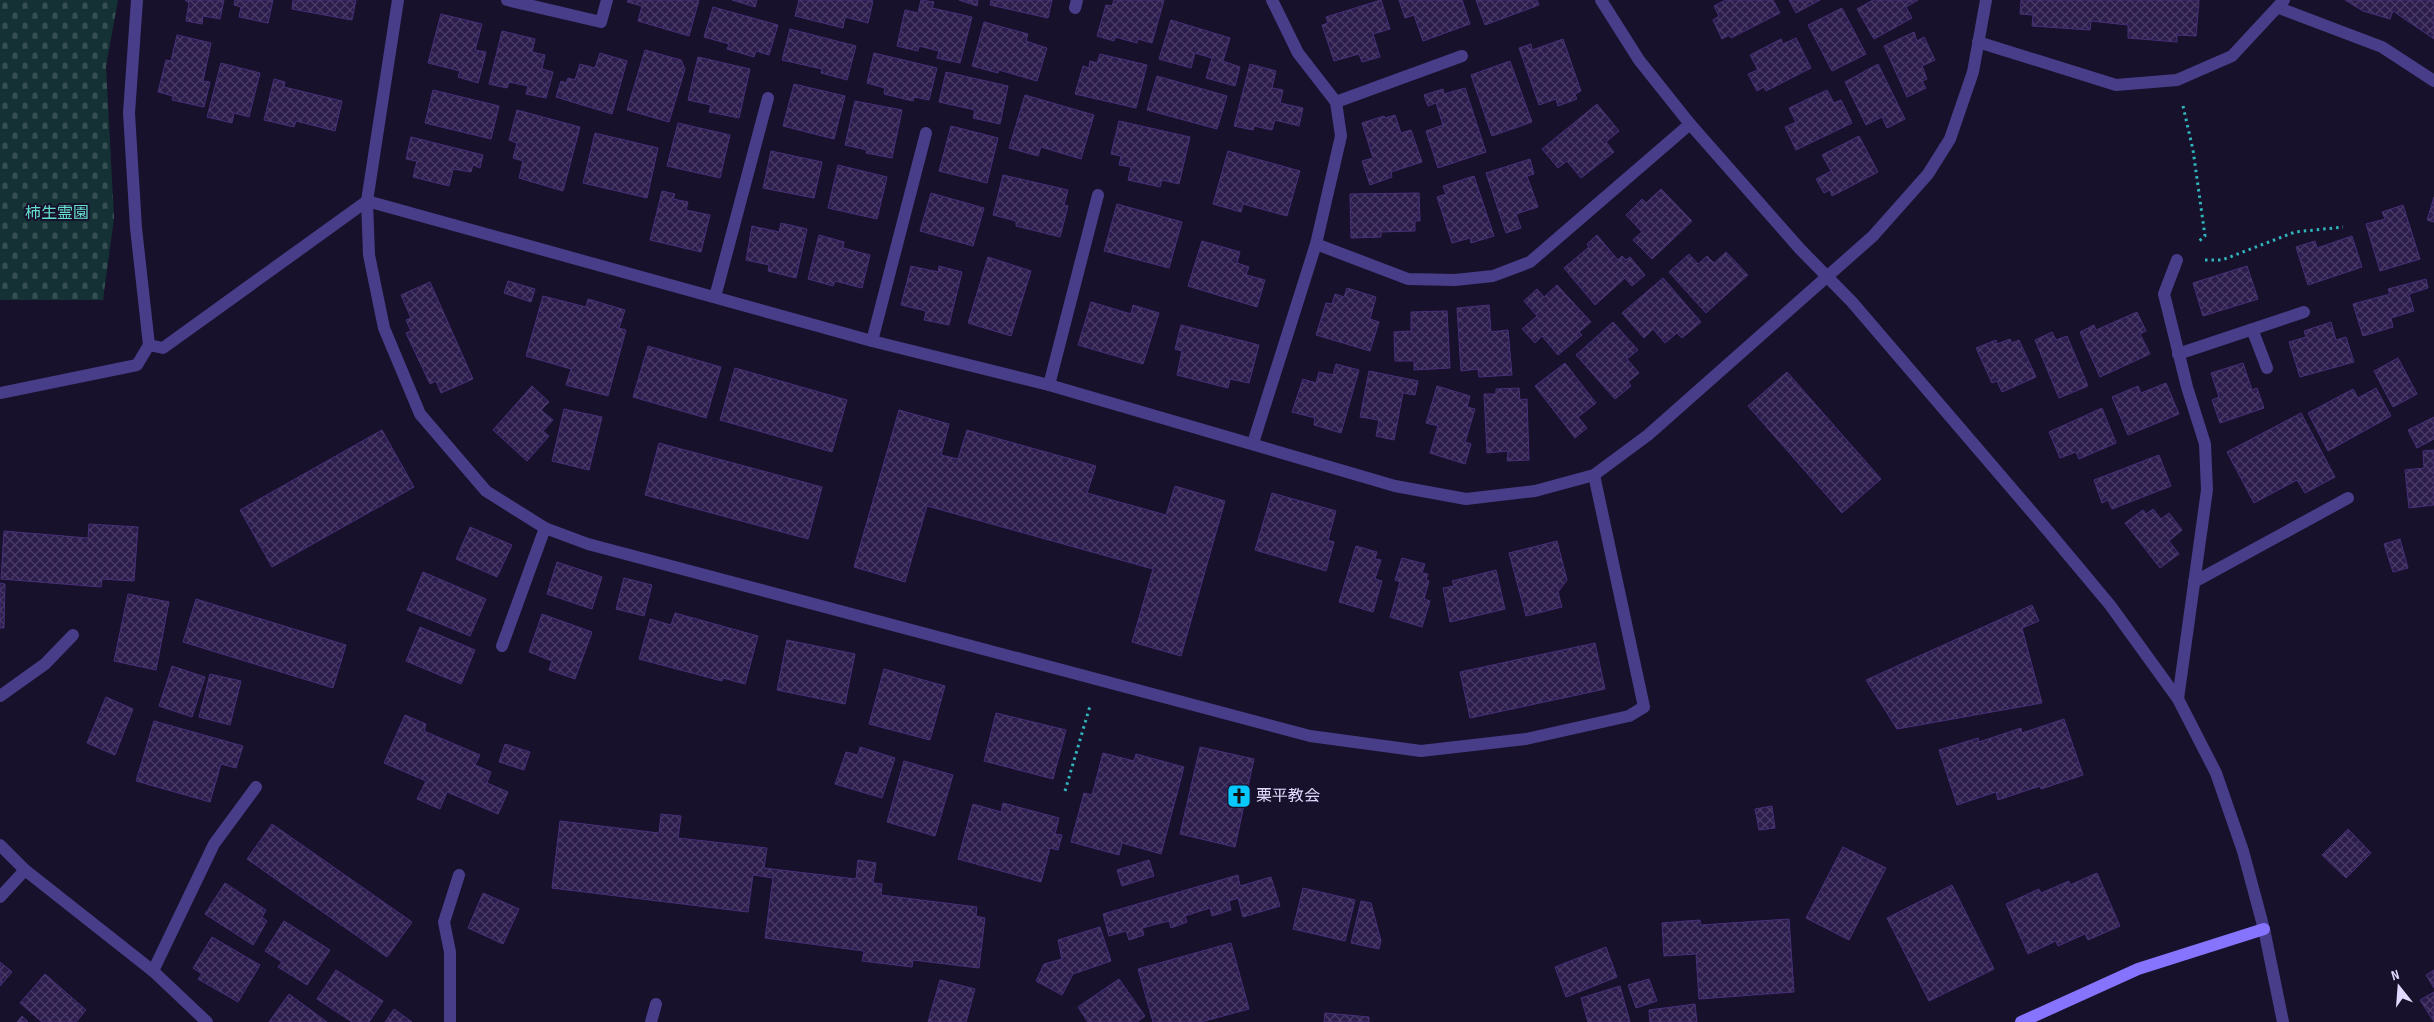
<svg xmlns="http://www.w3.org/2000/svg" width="2434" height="1022" font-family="'Sofia Sans Condensed','Noto Sans JP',sans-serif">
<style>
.cemetery{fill:url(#cemetery-stones)}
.building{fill:url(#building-cross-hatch);stroke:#462f78}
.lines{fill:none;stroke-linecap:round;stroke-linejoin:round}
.path{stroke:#31b5bd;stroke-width:3;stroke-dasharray:2.5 4;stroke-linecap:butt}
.service{stroke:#483d89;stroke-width:12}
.minor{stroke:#483d89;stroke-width:12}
.tertiary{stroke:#483d89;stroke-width:12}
.secondary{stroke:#8673fe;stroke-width:12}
.labels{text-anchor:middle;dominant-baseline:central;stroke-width:4;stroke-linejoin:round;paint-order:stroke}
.park-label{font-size:16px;fill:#65e0d0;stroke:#18112b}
.poi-label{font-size:16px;fill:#e3dbff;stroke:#18112b;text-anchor:start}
</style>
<defs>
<pattern id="cemetery-stones" width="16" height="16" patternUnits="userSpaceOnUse" patternTransform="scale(1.25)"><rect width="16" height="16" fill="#143235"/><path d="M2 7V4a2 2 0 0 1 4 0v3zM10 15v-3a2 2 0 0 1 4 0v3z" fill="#364f53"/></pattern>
<pattern id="building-cross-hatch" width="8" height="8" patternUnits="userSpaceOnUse" patternTransform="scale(1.25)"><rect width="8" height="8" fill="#2c1d4c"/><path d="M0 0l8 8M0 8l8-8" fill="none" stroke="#4a3d67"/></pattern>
</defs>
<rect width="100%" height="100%" fill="#18112b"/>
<path class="cemetery" d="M0,0H118L106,66L114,218L103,300H0Z"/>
<path class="building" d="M185,0H224L220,19L203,16L202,24L186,21L189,3Z
M235,0H273L268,23L239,17L241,7L234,5Z
M293,0H356L352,20L292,9Z
M628,0H699L689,36L638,21L642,6L627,2Z
M732,0H757L755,7Z
M799,0H869L873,1L868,23L845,17L843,28L795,16Z
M921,0L934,2L932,8L972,17L960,63L937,58L939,51L919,46L918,51L897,46L905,10L918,13Z
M959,0H978L977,6Z
M991,0H1052L1048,18L990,5Z
M1114,0H1164L1152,43L1138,39L1137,43L1115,37L1114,41L1097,36L1106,5L1112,6Z
M1381,0L1390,29L1373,34L1380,57L1362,62L1359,54L1334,61L1322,25L1328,23L1326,17Z
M1399,0H1462L1470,24L1423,41L1414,15L1405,18Z
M1476,0H1537L1539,5L1485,25Z
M1726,0H1773L1780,13L1731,38L1729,35L1722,39L1713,20L1719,16L1714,6Z
M1789,0H1820L1796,13Z
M1873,0H1918L1906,7L1912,18L1874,39L1857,9Z
M2021,0H2199L2196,36L2177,35V42L2128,38V25L2091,21L2090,30L2032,26L2033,15L2020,14Z
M2345,0H2434V39L2393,11L2390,19L2363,11Z
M713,7L778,25L769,55L756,51L754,57L727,49L729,44L704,37Z
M1842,8L1866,54L1832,71L1808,25Z
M441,14L482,24L475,50L486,52L478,83L458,77L460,71L428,63Z
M1171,20L1230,38L1223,61L1240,67L1235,86L1206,78L1212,58L1195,53L1191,68L1159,59Z
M984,22L1028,34L1026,41L1047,48L1037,81L999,70L998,73L972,66Z
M790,29L856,46L847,80L821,73L822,69L782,60Z
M502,31L535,39L532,52L545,55L542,69L553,72L546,98L526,94L528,86L509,82L507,88L489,84Z
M1914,32L1917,41L1924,37L1935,60L1922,66L1927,79L1922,81L1926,88L1907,97L1884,46Z
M177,35L211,43L203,81L210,82L204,107L172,100L173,96L158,92L166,60L171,61Z
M1796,38L1811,68L1766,91L1764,87L1757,91L1748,74L1758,70L1750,55L1781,39L1783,44Z
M1563,39L1581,91L1575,94L1577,99L1558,106L1556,99L1539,105L1519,48L1531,44L1532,50Z
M645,50L681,60L685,69L669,122L627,110Z
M600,53L627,61L612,114L556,97L561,81L566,83L568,78L575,80L580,64L595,68Z
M874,53L937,68L929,100L914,97L913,101L884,94L885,88L867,83Z
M1100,54L1147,65L1136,108L1075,94L1083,66L1089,68L1090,61L1097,63Z
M698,57L750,69L739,118L709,112L711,105L688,100Z
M1510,61L1532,122L1492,136L1471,75Z
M221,63L260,73L249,117L234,113L232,123L207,117Z
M1250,64L1276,71L1272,88L1283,90L1280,103L1303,108L1299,126L1275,120L1272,130L1254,126L1253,130L1234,126Z
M1878,64L1905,119L1887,128L1882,117L1866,125L1845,82Z
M946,72L1008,86L1000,124L973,118L975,110L939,102Z
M1157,76L1227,96L1217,129L1147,110Z
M274,79L285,82L284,87L342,101L335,131L296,121L294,127L264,120Z
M794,84L845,96L834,139L783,126Z
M1465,88L1486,152L1438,168L1426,131L1443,125L1436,103L1428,106L1424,95L1443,89L1444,94Z
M433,90L499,106L491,139L425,123Z
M1827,90L1834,103L1841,100L1852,123L1796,150L1785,127L1796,122L1789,108Z
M1025,95L1094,115L1081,159L1041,147L1038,156L1009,148Z
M855,101L902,110L892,158L866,153L867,150L845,145Z
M1597,104L1619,131L1606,142L1614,152L1581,178L1567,161L1558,168L1542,149Z
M517,110L580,127L563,191L519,178L523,161L513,158L517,143L509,140Z
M1395,115L1401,133L1411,130L1422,162L1391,172L1392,177L1370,185L1362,161L1373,158L1362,123L1384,116L1385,118Z
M1119,121L1190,137L1179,184L1162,180L1160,187L1128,180L1131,167L1119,165L1121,156L1111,154Z
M678,123L730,135L720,178L667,166Z
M951,126L998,138L987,183L939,171Z
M595,133L658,148L647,198L583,183Z
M1859,136L1878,172L1832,196L1830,190L1824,193L1816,179L1831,171L1822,155Z
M411,137L483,155L480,168L473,165L471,172L453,169L449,186L413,177L417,161L406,159Z
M771,151L822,162L814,198L763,188Z
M1228,151L1300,171L1287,216L1243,204L1241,212L1213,204Z
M1530,159L1534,174L1527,176L1538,207L1516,214L1521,228L1506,233L1486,173Z
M838,165L887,177L877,219L828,208Z
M1003,175L1068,190L1064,205L1068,206L1060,237L1016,226V221L993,215Z
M1474,176L1494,236L1471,243L1470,238L1452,243L1437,197L1446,194L1443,186Z
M1661,189L1692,221L1652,259L1633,240L1642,232L1626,215L1642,199L1646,203Z
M662,191L675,194L673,199L688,202L686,210L710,215L701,252L650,240Z
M931,193L984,208L973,246L920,231Z
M1419,193L1420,221H1415V231L1381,232V237L1351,238L1350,194Z
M2434,197V222L2427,220Z
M1117,204L1182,222L1169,268L1104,251Z
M2403,205L2420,259L2380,271L2366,224L2385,219L2382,212Z
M781,223L807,229L796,278L768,271L769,265L746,260L752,226L779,232Z
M819,235L844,242L843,248L870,255L862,288L835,281L833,286L808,279Z
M1597,235L1618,260L1622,256L1626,260L1630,257L1645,275L1632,286L1625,278L1595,305L1564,268L1589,247L1587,244Z
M2352,236L2362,267L2308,285L2296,247L2315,241L2317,248Z
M1202,241L1240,252L1237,263L1249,267L1246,275L1265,280L1257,307L1188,286Z
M1726,252L1748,275L1706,313L1669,272L1689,254L1698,264L1707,256L1714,263Z
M988,257L1031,271L1011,336L968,323Z
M911,266L938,272L939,266L962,272L949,325L924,320L926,311L901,305Z
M2247,266L2258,299L2203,316L2193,283Z
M1663,278L1701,322L1682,338L1677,333L1665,343L1653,329L1644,338L1622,313Z
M2426,279L2428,288L2409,294L2414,311L2391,318L2393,327L2363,336L2353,304L2390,294L2388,289Z
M508,281L535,289L531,302L504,293Z
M430,282L473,379L441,393L436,381L430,384L406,333L411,331L406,320L411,318L401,295Z
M1557,285L1591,322L1579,332L1582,335L1558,355L1542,336L1535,343L1522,329L1537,316L1524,301L1537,289L1544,297Z
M1347,288L1376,297L1370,319L1379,322L1370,351L1316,335L1326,303L1332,304L1335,294L1344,297Z
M543,296L586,307L588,299L625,310L619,328L626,330L608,396L566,385L571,369L526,356Z
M1091,302L1131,314L1133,305L1159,313L1143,364L1078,345Z
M1489,305L1491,332L1508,330L1512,375L1479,377L1478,369L1461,371L1457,308Z
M1447,311L1450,368L1414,370V361H1395L1394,332L1411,331V312Z
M2137,312L2146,331L2140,334L2150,354L2100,377L2080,332L2094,325L2096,330Z
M1613,322L1638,350L1627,359L1639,373L1628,382L1631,386L1615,399L1576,355Z
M2331,322L2336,340L2346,337L2354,362L2300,377L2289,342L2306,337L2304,331Z
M1181,325L1259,345L1249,383L1230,379L1228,388L1177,375L1182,351L1175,349Z
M2052,332L2056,340L2067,336L2088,386L2059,398L2035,340Z
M2010,339L2012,343L2019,340L2036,377L2002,392L1997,381L1992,383L1976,348L1996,340L1997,344Z
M648,346L721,367L706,418L633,397Z
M2398,358L2417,394L2393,407L2374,371Z
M1565,363L1596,403L1578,417L1587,428L1575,438L1535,386Z
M2243,363L2252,390L2257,388L2264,408L2220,423L2212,400L2219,397L2211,373Z
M1336,364L1359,370L1341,433L1314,425L1315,418L1292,412L1303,379L1316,383L1319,372L1333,375Z
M735,368L847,400L832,452L720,420Z
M1369,371L1418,381L1415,395L1403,393L1394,440L1376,436L1379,420L1360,417Z
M1787,372L1881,479L1842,513L1748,406Z
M2166,383L2179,414L2128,435L2112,397L2138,386L2141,393Z
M532,386L549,402L541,410L553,420L543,431L549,436L527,461L493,430Z
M1437,386L1470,396L1467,407L1475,409L1465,442L1471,444L1465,464L1430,453L1438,426L1426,423Z
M1519,388L1520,400L1527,399L1529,460L1507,461L1508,451L1487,453L1484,394H1496V389Z
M2376,388L2391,416L2328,451L2308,413L2353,389L2358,398Z
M2102,408L2116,443L2079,459L2076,452L2060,458L2049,432Z
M564,409L602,417L589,470L552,461Z
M899,410L949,424L941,455L958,459L967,430L1096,466L1087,493L1166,515L1175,486L1225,501L1181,656L1132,642L1153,569L927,506L905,582L854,567Z
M2301,413L2335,477L2305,493L2297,480L2254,503L2227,452Z
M2434,417V439L2417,448L2408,430Z
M382,430L414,487L272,567L240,510Z
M659,443L822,487L808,539L645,495Z
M2434,450V505L2409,508L2405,470L2424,468L2423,451Z
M2159,455L2171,486L2112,509L2108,500L2102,503L2094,480Z
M1272,493L1336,511L1328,540L1334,542L1326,571L1255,550Z
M2153,509L2161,519L2169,513L2182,530L2169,541L2179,554L2160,568L2125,523L2143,510L2146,514Z
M89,524L138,527L134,581L102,579L101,587L1,579L4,531L88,538Z
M470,527L512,545L497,577L456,559Z
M2400,539L2408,568L2393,572L2384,544Z
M1557,541L1567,580L1558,592L1562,607L1526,616L1509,553Z
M1356,546L1377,552L1375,559L1381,560L1375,579L1382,581L1373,612L1339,602Z
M1402,558L1425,564L1422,573L1428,574L1426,580L1429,581L1424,599L1430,601L1422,627L1390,617L1400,582L1395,580Z
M557,562L602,577L592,609L547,594Z
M1496,570L1505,609L1450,622L1443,588L1454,586L1452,581Z
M423,572L486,599L470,636L407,610Z
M624,578L652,585L644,616L616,609Z
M0,583L5,584L4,628H0Z
M128,594L169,602L156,670L114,661Z
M196,599L346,645L333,688L183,642Z
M2032,605L2039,621L2022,628L2042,703L1897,729L1866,680Z
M675,613L758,636L745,684L723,678L722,681L639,659L650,619L671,625Z
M542,614L592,632L575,679L549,670L552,661L529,652Z
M420,627L475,650L461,684L406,661Z
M787,640L855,654L845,704L777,690Z
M1595,643L1605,689L1470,718L1460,672Z
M172,666L205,677L192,717L159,706Z
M884,669L945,686L930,740L869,724Z
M210,674L241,681L230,725L199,717Z
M106,697L133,709L115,755L87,743Z
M996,713L1066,730L1053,779L984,761Z
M405,715L426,724L424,731L480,755L475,765L491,772L487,783L508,792L498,814L447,792L440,809L417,799L426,781L384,763Z
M2064,719L2083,775L2041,789L2040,786L1998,800L1996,792L1957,805L1939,750L1978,738L1979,742L2021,728L2022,733Z
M154,721L243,746L236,768L221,764L210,802L136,781Z
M505,744L530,752L524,770L499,762Z
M860,747L895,758L882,798L835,784L846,752L858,755Z
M1200,747L1254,759L1235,847L1180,834Z
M1103,753L1134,761L1136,754L1184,767L1161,854L1122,843L1119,855L1071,842L1084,793L1092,795Z
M904,761L953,775L935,836L887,822Z
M1003,803L1059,818L1055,834L1062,835L1058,850L1050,848L1041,882L958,859L973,804L1001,812Z
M1772,806L1775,828L1759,830L1755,809Z
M661,814L681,816L678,838L767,848L764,868L856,879L858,860L876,863L873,883L882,884L881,895L977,907L976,916L985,918L979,968L913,960L912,967L862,961L864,951L765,938L773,878L753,875L748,912L552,888L560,821L659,833Z
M272,824L412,922L387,957L247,859Z
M2348,829L2371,853L2346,878L2322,855Z
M1843,847L1886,868L1849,940L1806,918Z
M1149,860L1154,876L1122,886L1117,870Z
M2097,873L2120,926L2088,940L2085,934L2058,946L2056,941L2028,954L2006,904L2039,889L2041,893L2069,881L2070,885Z
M1238,875L1240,886L1271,877L1280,906L1243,917L1238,898L1229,901L1231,910L1212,916L1210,908L1185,916L1187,922L1171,928L1169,921L1142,928L1144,935L1129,940L1126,931L1109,936L1103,914Z
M225,883L266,910L262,917L267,921L253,945L205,914Z
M1952,885L1994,969L1929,1001L1887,918Z
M1303,888L1355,900L1345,941L1293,929Z
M483,893L519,909L503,944L468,928Z
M1361,901L1371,903L1381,941L1379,949L1351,943Z
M1789,919L1794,992L1699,999L1696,954L1664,956L1662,923L1700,920L1701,925Z
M284,921L330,950L307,985L278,967L282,962L265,951Z
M1100,927L1111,961L1073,974L1062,995L1036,981L1044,964L1062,959L1058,940Z
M212,937L260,965L238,1002L198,979L202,974L193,968Z
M1231,943L1249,1009L1201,1022H1153L1138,969Z
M1606,947L1617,977L1566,997L1555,967Z
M0,962L12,972L0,986Z
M336,970L383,1001L369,1022H352L317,999Z
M2434,970V988L2426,975Z
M45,974L86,1010L76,1022H42L20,1003Z
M1119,979L1145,1016L1137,1022H1088L1078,1007Z
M1649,979L1657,1001L1636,1008L1628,985Z
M940,980L975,989L966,1022H928Z
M1620,986L1630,1022H1588L1581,998Z
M2434,992V1022L2420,1000Z
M289,994L327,1022H269Z
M1695,1004L1697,1022H1650L1649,1010Z
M394,1009L412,1022H385Z
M1325,1013L1369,1017V1022H1324Z
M22,1016L28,1022H17Z"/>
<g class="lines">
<path class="path" d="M2183,106L2193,150L2205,236L2198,242
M2205,260H2222L2295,232L2343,227
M1065,791L1090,706"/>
<path class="service" d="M137,0L129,113L136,228L149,345L163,348L367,201
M1075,8L1077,0
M1336,102L1462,56
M715,297L768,98
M2252,329L2267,368
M872,341L926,133
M2178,354L2304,312
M1049,385L1098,195
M0,393L137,365L149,345
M2194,582L2348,498
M502,646L545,528
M0,696L45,664L73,635
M0,897L25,870
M153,971L214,844L256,787
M450,1022V952L444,922L459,875
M651,1022L656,1004"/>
<path class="minor" d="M507,0L601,22L607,0
M2279,8L2382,47L2434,81
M1978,42L2116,85L2177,80L2232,56L2284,0
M367,201L369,255L384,328L420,414L486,491L545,528L588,544L1310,736L1421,751L1526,739L1629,716L1644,707L1594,475
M1316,244L1408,279L1455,280L1493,276L1530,262L1690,124
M2177,260L2164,294L2187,387L2205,444L2207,490L2178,699
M1253,443L1316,244L1341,136L1336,102L1298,53L1272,0
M0,845L25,870L153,971L207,1022"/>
<path class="tertiary" d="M398,0L367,201L872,341L1049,385L1395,486L1466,499L1535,491L1594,475L1648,435L1873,236L1928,174L1950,139L1973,72L1986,0
M1601,0L1639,60L1690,124L1800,249L1852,302L2049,532L2110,605L2178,699L2216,773L2243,851L2264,929L2283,1022"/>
<path class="secondary" d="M2021,1022L2138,969L2264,929"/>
</g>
<defs>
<g id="church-square" transform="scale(1.25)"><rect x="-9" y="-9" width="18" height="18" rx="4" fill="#08c9fe" stroke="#18112b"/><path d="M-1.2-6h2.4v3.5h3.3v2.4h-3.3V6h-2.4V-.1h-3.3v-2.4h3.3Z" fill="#111"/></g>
</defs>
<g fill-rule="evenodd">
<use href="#church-square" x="1239" y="796"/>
</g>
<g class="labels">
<g class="park-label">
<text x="57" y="213">柿生霊園</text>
</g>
<g class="poi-label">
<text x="1256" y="796">栗平教会</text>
</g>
</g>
<g transform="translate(2399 987) rotate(343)" stroke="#18112b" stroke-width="4" paint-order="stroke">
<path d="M0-4L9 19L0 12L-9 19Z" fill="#e3dbff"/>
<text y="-8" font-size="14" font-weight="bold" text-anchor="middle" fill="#e3dbff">N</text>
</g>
</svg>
